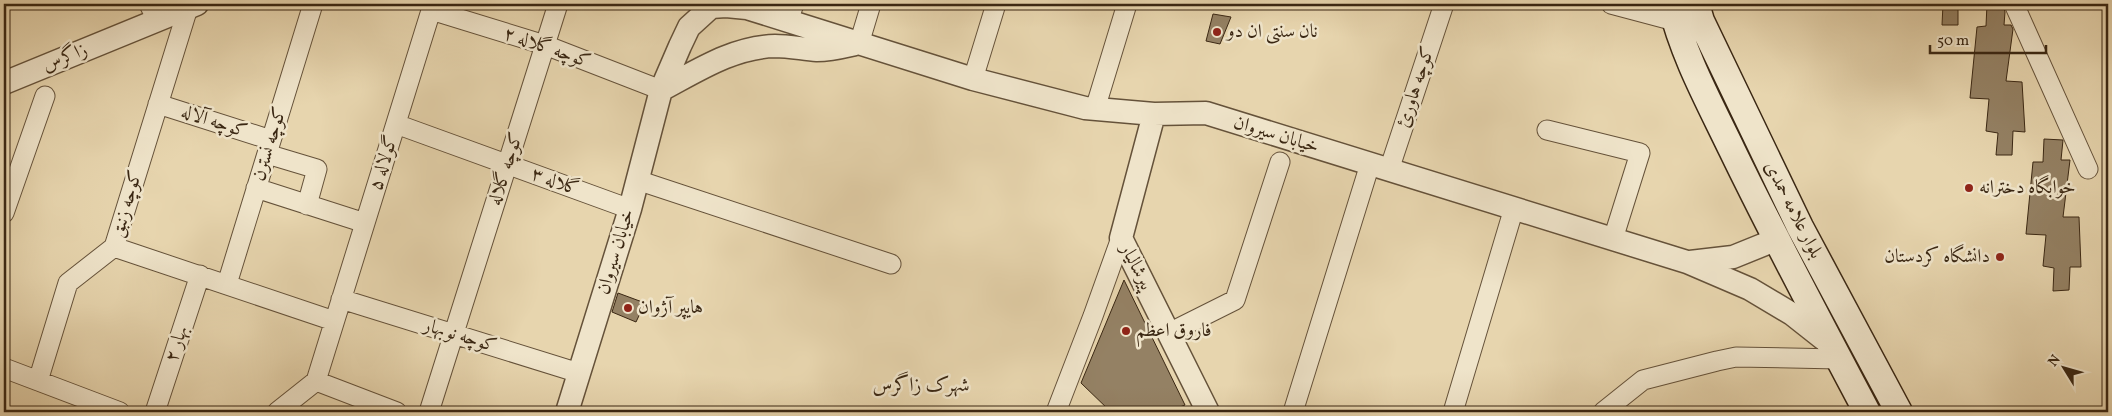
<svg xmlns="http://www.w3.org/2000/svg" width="2112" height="416" font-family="Vollkorn,Amiri,serif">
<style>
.building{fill:#948164;stroke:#3a2713}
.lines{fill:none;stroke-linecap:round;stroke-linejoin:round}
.minor-casing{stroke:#65523a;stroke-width:21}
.tertiary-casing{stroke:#65523a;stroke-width:25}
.secondary-casing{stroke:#3a2713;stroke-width:29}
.minor{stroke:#efe4ca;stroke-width:19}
.tertiary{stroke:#efe4ca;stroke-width:22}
.secondary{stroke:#efe4ca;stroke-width:26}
.poi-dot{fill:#8f2418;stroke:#efe4ca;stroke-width:2}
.labels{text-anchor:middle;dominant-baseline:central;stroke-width:5;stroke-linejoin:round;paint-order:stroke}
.poi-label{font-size:19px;fill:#3a2713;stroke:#efe4ca;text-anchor:start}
.street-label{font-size:19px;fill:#3a2713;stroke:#efe4ca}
.neighbourhood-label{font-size:20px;fill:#3a2713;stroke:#efe4ca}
</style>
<rect width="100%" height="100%" fill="#e7d5ae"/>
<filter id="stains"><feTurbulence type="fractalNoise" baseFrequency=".004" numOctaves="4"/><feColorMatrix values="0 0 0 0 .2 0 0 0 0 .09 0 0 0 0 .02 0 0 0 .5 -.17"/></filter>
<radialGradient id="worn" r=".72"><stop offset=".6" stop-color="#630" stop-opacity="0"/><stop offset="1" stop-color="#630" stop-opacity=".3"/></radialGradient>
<path class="building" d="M1943,4H1958V25H1942Z
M1987,4H2003L2005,12L2004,25H2011L2013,29L2006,81L2022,82L2025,132L2013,131L2012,155H1996L1998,133L1986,131L1989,99L1970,98L1977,27L1986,26Z
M1213,14L1231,17L1220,44L1206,41Z
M2044,139L2063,140L2061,160H2070L2063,217H2079L2081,267H2070L2069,290L2053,291L2054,268L2043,266L2046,235L2026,234L2033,162H2043Z
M1124,280L1185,405L1167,412H1111L1081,383Z
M618,293L645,303L636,322L612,312Z"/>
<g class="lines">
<g class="minor-casing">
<path id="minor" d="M149,4L157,20
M1611,4L1675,21
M2014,4L2088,169
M431,10L545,45L661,90
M788,21L794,4
M859,44L871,4
M973,79L996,4
M158,104L271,140
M1095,109L1127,4
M396,124L630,209
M1547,130L1640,153L1613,239
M267,154L317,169L307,205
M1389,170L1444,4
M637,180L891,264
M256,188L365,223
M4,213L45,96
M114,247L334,321
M227,284L313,4
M341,299L579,373
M1169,333L1235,300L1280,162
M4,368L120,412
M38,381L68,283L114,247L188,8
M316,381L397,412
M155,412L200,275
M277,412L316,381L433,4
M429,412L558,4
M1056,412L1093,316L1121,238
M1293,412L1370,164
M1453,412L1514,208
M1603,412L1643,380L1717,361L1736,357L1839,359"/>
</g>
<g class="tertiary-casing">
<path id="tertiary" d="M4,83L197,4
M661,90C697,71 733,47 775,46C789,46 803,49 817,50C831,50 842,47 855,44
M1154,114L1121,238L1208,412
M1690,262L1733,257L1775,240
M567,412L630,209L661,90L680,46L689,27L711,7L726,6L747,8L973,79L1085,108L1154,114L1206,113L1687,262L1750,289L1792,314L1830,344"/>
</g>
<g class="secondary-casing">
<path id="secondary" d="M1671,4C1683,55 1709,102 1732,150C1775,239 1821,325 1867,412
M1696,4L1701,21L1800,227L1899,412"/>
</g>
<use href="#minor" class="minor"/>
<use href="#tertiary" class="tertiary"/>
<use href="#secondary" class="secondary"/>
</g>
<g class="poi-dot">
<circle cx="1217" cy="32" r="5"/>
<circle cx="1969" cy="188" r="5"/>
<circle cx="2000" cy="257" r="5"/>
<circle cx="628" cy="308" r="5"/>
<circle cx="1126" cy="331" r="5"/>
</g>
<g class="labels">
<g class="poi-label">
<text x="1227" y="32">نان سنتی ان دو</text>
<text x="1979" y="188">خوابگاه دخترانه</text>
<text x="1990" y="257" text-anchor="end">دانشگاه کردستان</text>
<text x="638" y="308">هایپر آژوان</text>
<text x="1136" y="331">فاروق اعظم</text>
</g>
<g class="street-label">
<text transform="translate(547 48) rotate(19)">کوچه گلاله ۲</text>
<text transform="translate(65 58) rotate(-22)">زاگرس</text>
<text transform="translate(1416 87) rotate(-72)">کوچه هاورئ</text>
<text transform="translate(214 122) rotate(18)">کوچه آلاله</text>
<text transform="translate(1276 135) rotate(17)">خیابان سیروان</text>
<text transform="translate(270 144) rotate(-73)">کوچه نسترن</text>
<text transform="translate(384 163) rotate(-73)">گولاله ۵</text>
<text transform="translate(506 169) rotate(-72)">کوچه گلاله</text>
<text transform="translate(555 182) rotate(20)">گلاله ۳</text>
<text transform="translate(127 204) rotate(-74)">کوچه زنبق</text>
<text transform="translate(1793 210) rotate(63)">بلوار علامه حمدی</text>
<text transform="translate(616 252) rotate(-73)">خیابان سیروان</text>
<text transform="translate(1136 267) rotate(63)">پیرشالیار</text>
<text transform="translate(460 336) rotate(17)">کوچه نوبهار</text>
<text transform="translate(177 344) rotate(-72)">بهار ۲</text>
</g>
<g class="neighbourhood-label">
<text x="921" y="386">شهرک زاگرس</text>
</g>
</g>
<rect width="2112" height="416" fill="none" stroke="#e7d5ae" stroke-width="20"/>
<rect x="5" y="5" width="2102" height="406" fill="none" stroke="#3a2713" stroke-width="2.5"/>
<rect x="10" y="10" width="2092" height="396" fill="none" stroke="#3a2713"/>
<g transform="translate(2064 368) rotate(307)" stroke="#efe4ca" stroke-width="4" paint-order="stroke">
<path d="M0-4L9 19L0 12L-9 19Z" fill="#3a2713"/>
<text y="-8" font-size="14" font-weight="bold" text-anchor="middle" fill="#3a2713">N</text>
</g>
<path d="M1930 45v8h116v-8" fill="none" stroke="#3a2713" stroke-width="2.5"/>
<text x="1937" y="45" font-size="15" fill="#3a2713" stroke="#efe4ca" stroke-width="4" paint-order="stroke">50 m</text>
<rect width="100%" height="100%" filter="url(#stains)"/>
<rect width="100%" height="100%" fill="url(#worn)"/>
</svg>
